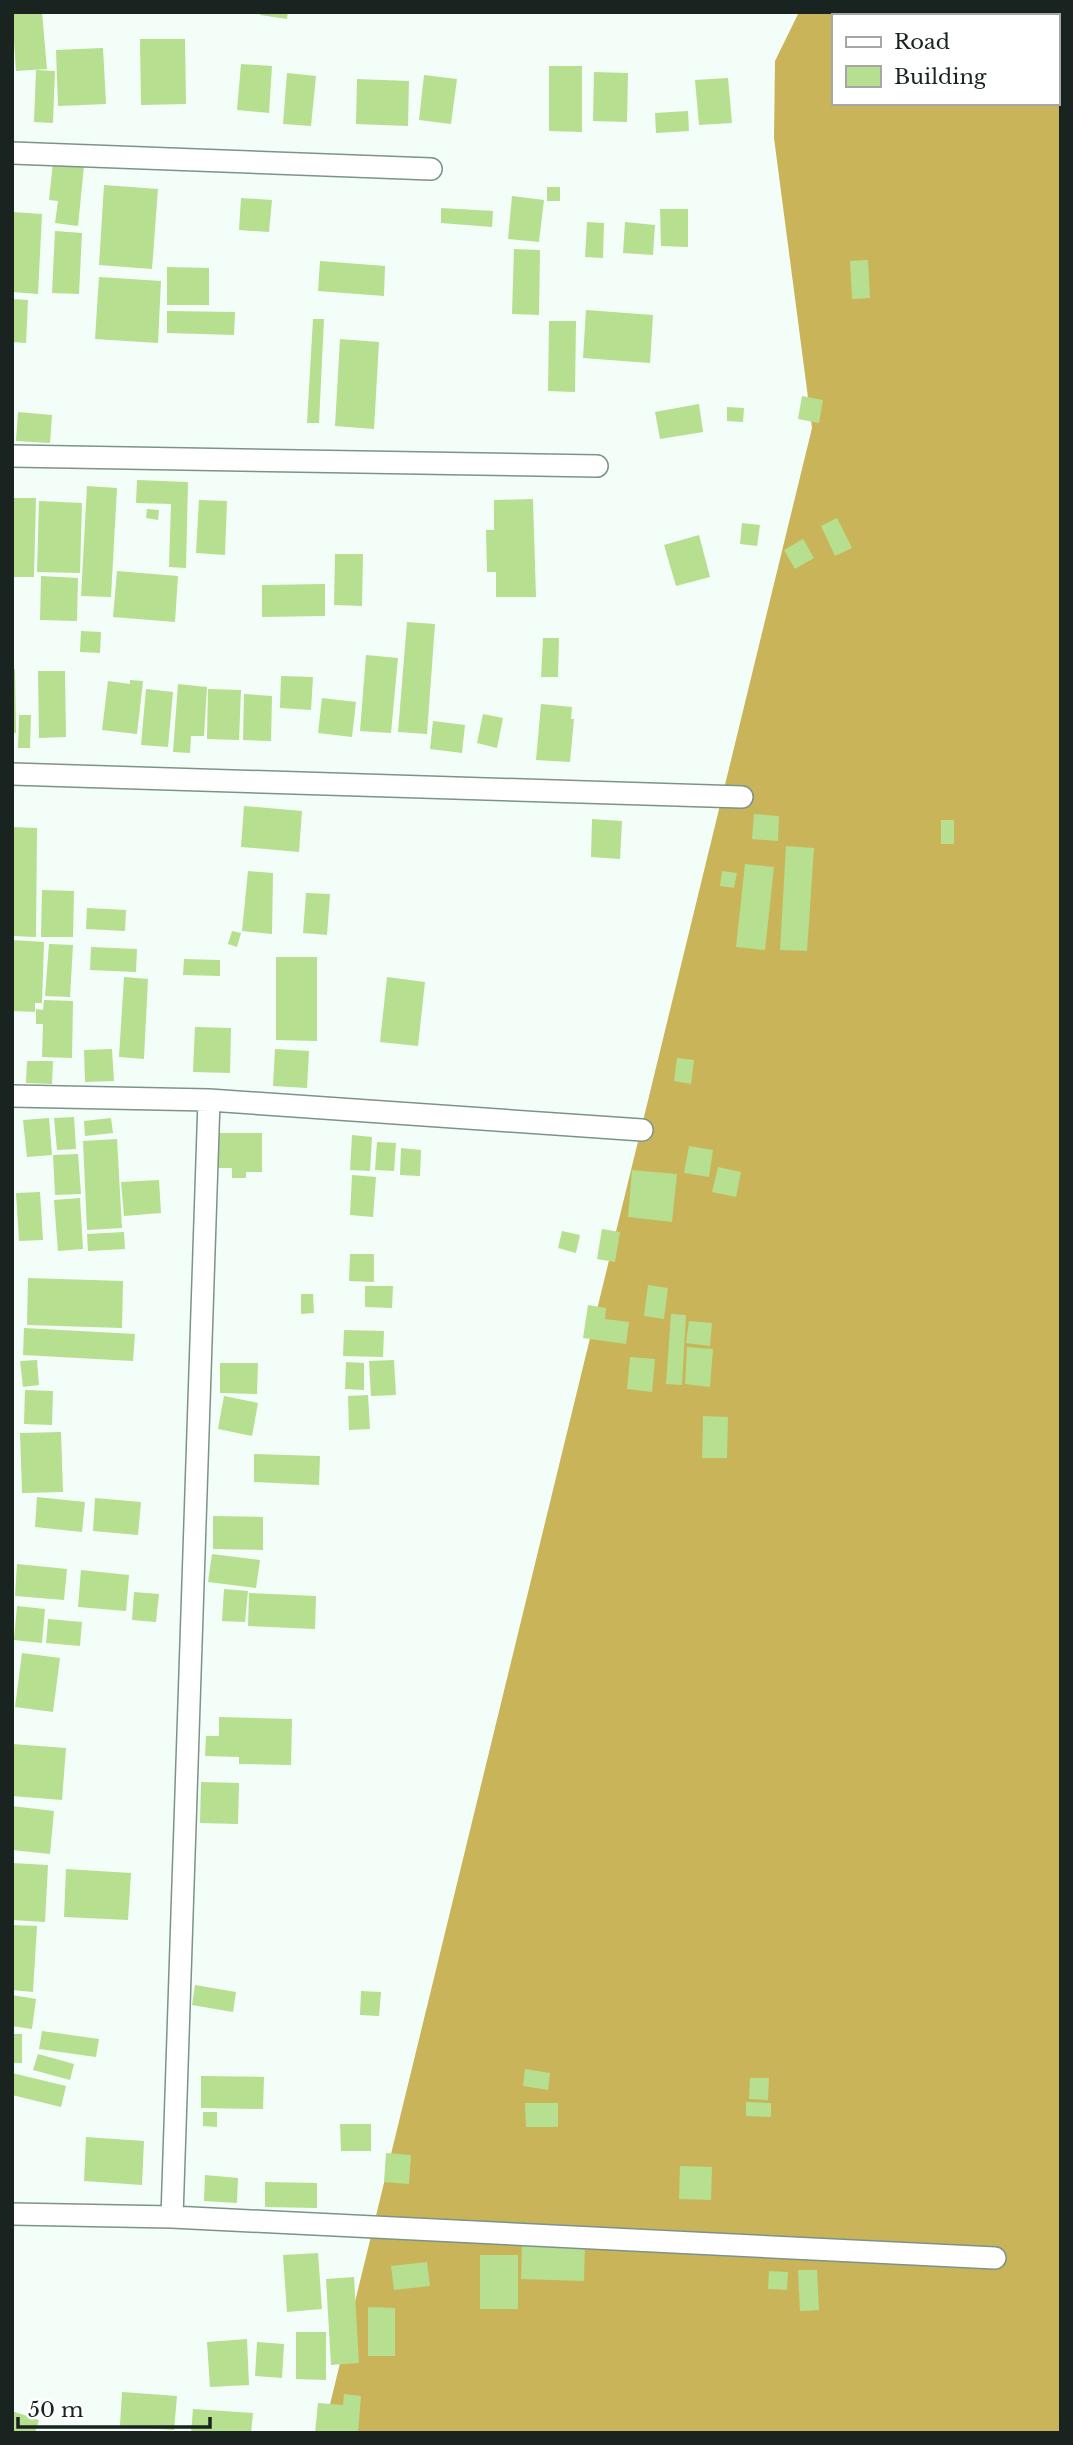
<svg xmlns="http://www.w3.org/2000/svg" width="1073" height="2445" font-family="'Libre Baskerville',serif">
<style>
.forest{fill:#cab45a;fill-rule:evenodd}
.building{fill:#b6df8f}
.lines{fill:none;stroke-linecap:round;stroke-linejoin:round}
.street-casing{stroke:#7b9489;stroke-width:24}
.street{stroke:#fff;stroke-width:21}
</style>
<rect width="100%" height="100%" fill="#f3fef9"/>
<path class="forest" d="M799,12H1061V2433H323L812,428L774,138L775,61ZM833,16H1057V103H833Z"/>
<path class="building" d="M12,12H42L47,69L16,71Z
M260,12H288L287,19L260,15Z
M140,39H185L186,104L141,105Z
M103,48L106,104L58,106L56,50Z
M241,64L272,66L269,113L237,110Z
M549,66H582V132L549,131Z
M36,70L55,71L53,123L34,122Z
M594,72L628,73L627,122L593,121Z
M287,73L316,76L311,126L283,124Z
M424,75L457,79L451,124L419,120Z
M728,78L732,123L699,125L695,80Z
M357,79L409,81L408,126L356,124Z
M688,111L689,131L656,133L655,113Z
M53,162L84,166L78,226L55,223L58,201L49,200Z
M104,185L158,189L152,269L99,265Z
M547,187H560V201H547Z
M512,196L544,200L539,242L508,239Z
M241,198L272,200L269,232L239,230Z
M441,208L493,211L492,227L441,223Z
M660,209H688V247L661,246Z
M12,212L42,214L38,294L12,292Z
M587,222L604,223L603,258L585,257Z
M625,222L655,225L653,255L623,253Z
M55,231L82,233L79,294L52,293Z
M514,249L540,250L539,315L512,314Z
M868,260L870,298L852,299L850,261Z
M320,261L385,266L384,296L318,291Z
M167,267L209,268V305H167Z
M99,277L161,281L158,343L95,339Z
M12,299L28,300L26,343L12,342Z
M586,310L653,315L650,363L583,358Z
M167,311L235,312L234,335L167,333Z
M313,319H324L319,423H307Z
M549,321H576L575,392L548,391Z
M340,339L379,342L374,429L335,426Z
M802,396L823,400L819,423L798,419Z
M699,404L703,432L660,439L655,412Z
M727,407L744,408L743,422L727,421Z
M18,412L52,415L50,443L16,441Z
M137,480L188,482L186,568L169,567L171,504L136,503Z
M87,486L117,488L111,597L81,596Z
M12,498H36L34,577H12Z
M533,499L536,597H496V572H487L486,530H494V500Z
M199,500L227,501L225,555L196,553Z
M39,501L82,503L80,573L37,572Z
M147,509L159,510L158,520L146,518Z
M837,518L852,548L835,556L821,526Z
M742,523L760,525L757,546L740,544Z
M699,535L710,577L676,586L664,545Z
M803,539L814,558L795,569L784,550Z
M335,554H363L362,606L334,605Z
M117,571L178,576L175,622L113,617Z
M41,576L78,578L77,621L40,620Z
M325,584V616L262,617V585Z
M407,622L435,624L427,734L398,732Z
M81,631L101,632L100,653L80,652Z
M543,638H559L558,677H541Z
M366,655L398,658L391,733L360,731Z
M12,669H15L16,733H12Z
M38,671H65L66,737L39,738Z
M281,676L313,677L311,710L280,708Z
M130,680L143,681L137,734L102,730L108,681L130,684Z
M178,684L207,687L204,736H191L190,753L173,752Z
M146,689L173,692L168,747L141,745Z
M208,689L241,690L239,740L207,739Z
M244,694L272,696L271,741L243,740Z
M322,698L356,702L352,737L318,733Z
M541,704L572,707L571,719H574L570,762L536,760Z
M483,714L503,718L497,748L477,743Z
M19,715H31L30,748H18Z
M433,721L465,725L462,753L430,749Z
M244,806L302,811L299,852L241,847Z
M754,814L779,816L778,841L752,839Z
M592,819L622,821L620,859L591,857Z
M941,820H954V844H941Z
M12,827L37,828L36,937L12,936Z
M786,846L814,848L807,951L780,950Z
M745,864L774,867L765,950L736,947Z
M248,871L273,873L272,934L242,931Z
M722,871L737,873L734,888L720,886Z
M42,890L74,891L73,937H41Z
M306,893L330,894L327,935L303,933Z
M87,908L126,910L125,931L86,929Z
M232,931L241,933L237,947L228,944Z
M12,940L44,942L42,1003H35V1012L12,1011Z
M49,944L73,945L70,997L45,996Z
M91,947L137,949L136,972L90,970Z
M276,957H317V1041L276,1040Z
M184,959L220,960V976L183,975Z
M124,977L148,979L144,1059L119,1057Z
M387,977L425,982L418,1046L380,1042Z
M44,1000L73,1001L72,1058L42,1057L43,1024H36V1009L43,1010Z
M195,1027L231,1028L230,1073L193,1072Z
M112,1049L114,1081L85,1082L84,1050Z
M275,1049L309,1051L307,1088L273,1086Z
M677,1058L694,1060L691,1084L674,1081Z
M27,1061H53L52,1084L26,1083Z
M74,1117L76,1149L57,1150L54,1118Z
M49,1118L52,1155L27,1157L23,1120Z
M111,1118L113,1133L85,1136L84,1121Z
M218,1133H262V1172H246V1178H232V1168H218Z
M352,1135L372,1137L370,1171L350,1170Z
M117,1139L122,1228L87,1230L83,1141Z
M377,1142L396,1143L394,1171L375,1170Z
M689,1146L713,1150L709,1177L684,1173Z
M401,1148L421,1150L420,1176L400,1175Z
M78,1154L81,1194L55,1195L53,1155Z
M718,1167L741,1172L736,1197L712,1192Z
M632,1170L677,1174L672,1222L628,1217Z
M352,1175L376,1177L373,1217L350,1215Z
M159,1180L161,1213L124,1216L121,1182Z
M40,1192L43,1240L19,1241L16,1193Z
M80,1198L83,1249L58,1251L54,1200Z
M602,1229L620,1232L615,1262L597,1259Z
M562,1231L580,1235L576,1253L558,1248Z
M124,1232L125,1249L88,1251L87,1234Z
M350,1254H374V1282L349,1281Z
M28,1278L123,1281L122,1328L27,1325Z
M648,1285L668,1288L664,1319L644,1316Z
M365,1286H393L392,1308L365,1307Z
M301,1294H313L314,1313L301,1314Z
M588,1305L606,1308L605,1319L629,1322L626,1344L583,1338Z
M671,1314L686,1315L682,1385L666,1384Z
M689,1321L712,1323L710,1346L686,1343Z
M24,1328L135,1334L133,1361L23,1355Z
M344,1330L384,1331L383,1357L343,1356Z
M687,1347L713,1349L710,1387L685,1384Z
M630,1357L655,1359L652,1392L627,1389Z
M37,1360L39,1385L23,1387L20,1361Z
M394,1360L396,1395L371,1396L369,1361Z
M346,1362L364,1363V1390L345,1389Z
M220,1363H258L257,1394L220,1393Z
M25,1390L53,1391L52,1425L24,1424Z
M368,1395L370,1429L349,1430L348,1396Z
M224,1396L258,1403L252,1436L218,1429Z
M703,1416L728,1417L727,1458H702Z
M61,1432L63,1492L22,1493L20,1433Z
M254,1454L320,1456L319,1485L254,1482Z
M37,1497L85,1502L82,1532L35,1527Z
M95,1498L141,1502L138,1535L93,1531Z
M213,1516L263,1517V1550L213,1549Z
M212,1554L260,1560L256,1588L208,1582Z
M17,1564L67,1569L64,1600L15,1596Z
M81,1570L129,1575L126,1611L78,1607Z
M224,1589L248,1591L245,1622L222,1621Z
M134,1592L159,1594L156,1622L132,1620Z
M249,1593L316,1596L315,1629L248,1626Z
M17,1606L45,1609L42,1643L14,1640Z
M48,1619L82,1622L80,1646L46,1643Z
M22,1653L60,1658L53,1712L15,1707Z
M219,1717L292,1719L291,1765L239,1764V1757L205,1756L206,1736H219Z
M12,1744L66,1748L62,1800L12,1796Z
M201,1782L239,1783L238,1824L200,1823Z
M12,1806L54,1811L50,1854L12,1850Z
M12,1863L48,1865L45,1922L12,1920Z
M66,1869L131,1873L128,1920L64,1917Z
M12,1925L37,1926L33,1992L12,1990Z
M195,1985L236,1992L233,2012L192,2005Z
M361,1991L381,1992L379,2016L360,2015Z
M12,1995L36,1999L32,2029L12,2026Z
M42,2031L99,2039L96,2057L39,2049Z
M12,2034H22V2063H12Z
M38,2054L74,2064L70,2080L33,2070Z
M525,2069L550,2073L548,2090L523,2086Z
M12,2073L66,2086L61,2107L12,2095Z
M201,2076L264,2077L263,2109L201,2108Z
M750,2078H769L768,2100L749,2099Z
M746,2102L771,2103V2117L746,2116Z
M525,2103H558V2127H526Z
M203,2112H217V2127L203,2126Z
M340,2124H371V2151H341Z
M86,2137L144,2141L142,2185L84,2181Z
M386,2153L411,2155L409,2184L384,2182Z
M680,2166L712,2167L711,2200L679,2199Z
M205,2175L238,2178L237,2203L204,2201Z
M265,2182L317,2183V2208L265,2207Z
M522,2240L585,2243L584,2281L521,2279Z
M318,2253L322,2309L287,2312L283,2255Z
M480,2255H518V2309H480Z
M427,2262L430,2286L394,2290L391,2266Z
M798,2270H817L819,2310L800,2311Z
M769,2271L788,2272L787,2290L768,2289Z
M354,2277L359,2363L331,2365L326,2279Z
M368,2307L395,2308V2356H368Z
M296,2332H326V2380L296,2379Z
M247,2339L249,2385L210,2387L207,2342Z
M257,2342L284,2344L282,2378L255,2376Z
M122,2392L177,2396L174,2430L120,2426Z
M344,2394L361,2396L358,2433H315L318,2403L343,2405Z
M193,2409L253,2413L251,2433H191Z
M12,2411L39,2420L35,2433H12Z"/>
<g class="lines">
<g class="street-casing">
<path id="street" d="M12,153L431,169
M12,456L597,466
M12,774L742,797
M12,1096L209,1100L642,1130
M12,2214L172,2217L995,2258
M172,2217L209,1100"/>
</g>
<use href="#street" class="street"/>
</g>
<rect width="1073" height="2445" fill="none" stroke="#19231f" stroke-width="28"/>
<rect x="832" y="14" width="228" height="91" fill="#ffffff" stroke="#a3a7a5" stroke-width="2"/>
<rect x="846" y="37" width="35" height="10" fill="#ffffff" stroke="#a3a7a5" stroke-width="2"/>
<text x="894" y="49" font-size="21" fill="#19231f">Road</text>
<rect x="846" y="66" width="35" height="21" fill="#b6df8f" stroke="#a3a7a5" stroke-width="2"/>
<text x="894" y="84" font-size="21" fill="#19231f">Building</text>
<path d="M18 2417v10h192v-10" fill="none" stroke="#19231f" stroke-width="3.5"/>
<text x="28" y="2417" font-size="21" fill="#19231f" stroke="#ffffff" stroke-width="5" paint-order="stroke">50 m</text>
</svg>
